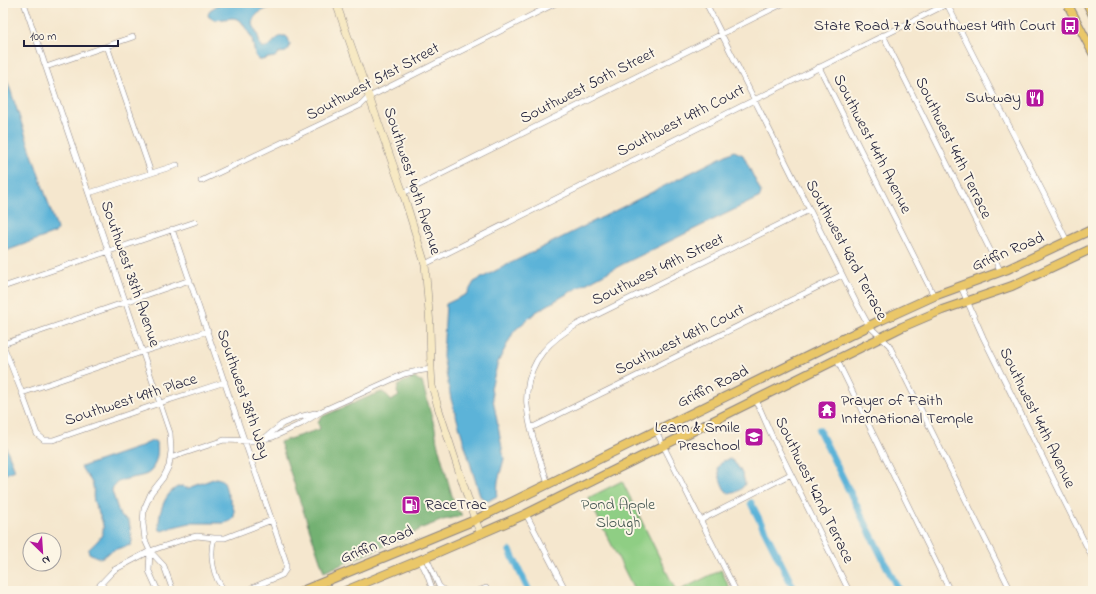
<svg xmlns="http://www.w3.org/2000/svg" width="1096" height="594" font-family="'Indie Flower',sans-serif">
<style>
.green{fill:#8fce84;stroke:#587860}
.forest{fill:#73b172;stroke:#4a6a56}
.water{fill:#5bb3d8;stroke:#3e6a8a}
.lines{fill:none;stroke-linecap:round;stroke-linejoin:round}
.canal{stroke:#5bb3d8;stroke-width:7}
.street-casing{stroke:#8c8484;stroke-width:6}
.secondary-casing{stroke:#8c8484;stroke-width:8}
.primary-casing{stroke:#8c8484;stroke-width:10}
.street{stroke:#fff;stroke-width:5}
.secondary{stroke:#f7e9c3;stroke-width:7}
.primary{stroke:#eac769;stroke-width:8}
.labels{text-anchor:middle;dominant-baseline:central;stroke-width:4;stroke-linejoin:round;paint-order:stroke}
.poi-label{font-size:16px;fill:#22223b;stroke:#fcf5e5;text-anchor:end}
.street-label{font-size:16px;fill:#22223b;stroke:#fcf5e5}
.park-label{font-size:16px;fill:#435651;stroke:#fcf5e5}
</style>
<rect width="100%" height="100%" fill="#fcf5e5"/>
<filter id="ink" filterUnits="userSpaceOnUse"><feTurbulence type="fractalNoise" baseFrequency=".025" numOctaves="2"/><feDisplacementMap in="SourceGraphic" scale="8" xChannelSelector="R" yChannelSelector="G"/><feConvolveMatrix kernelMatrix="1 2 1 2 8 2 1 2 1" color-interpolation-filters="sRGB"/></filter>
<filter id="wash" filterUnits="userSpaceOnUse"><feTurbulence type="fractalNoise" baseFrequency=".012" numOctaves="4" result="noise"/><feDisplacementMap in="SourceGraphic" scale="16" xChannelSelector="R" yChannelSelector="G"/><feGaussianBlur stdDeviation="0.9" result="paint"/><feColorMatrix in="noise" values="0 0 0 0 0 0 0 0 0 0 0 0 0 0 0 0 0 1.4 0 .05"/><feComposite in="paint" operator="in"/></filter>
<g filter="url(#wash)">
<rect width="100%" height="100%" fill="#f5e7ce"/>
<path class="green" d="M622,481L676,591H635L588,498Z
M721,570L731,591H678Z"/>
<path class="forest" d="M415,378L422,382L435,428L437,442L456,510L461,513V516L443,520L422,528L407,537L324,572L280,442L320,429L318,423L321,417L373,395L382,392L387,395L391,401L399,396L397,392L398,386L403,382Z"/>
<path class="water" d="M221,3H275C268,11 255,10 252,23C253,25 254,26 255,29C259,35 258,42 262,48L268,47L280,36H286L288,38L290,44L289,49L286,52L279,53L275,57L268,58L262,60H259L255,55L252,38L241,21L238,19L233,18L215,20L209,17L208,15L210,10Z
M3,68L57,229L55,233L3,252Z
M734,151L743,155L761,192L760,197L623,264L570,292L536,312L514,331L498,362L491,388L504,459L498,481L497,496L488,501L484,499L480,496L451,399L443,356L446,304L467,294L474,282L497,270Z
M3,440L15,470L3,475Z
M152,441H155C161,449 155,470 147,474C137,479 113,477 112,491L120,516L129,521L132,541L131,545C124,547 114,549 108,553C104,556 104,557 99,558L89,553L88,550C93,545 102,538 103,531C105,521 96,510 94,501C92,495 95,489 92,483C89,477 84,473 81,467L137,448Z
M730,459C738,464 744,475 745,484C742,489 732,497 726,491C722,487 718,473 718,467L723,461Z
M216,478C220,479 222,479 224,483C226,486 226,491 228,495C230,501 236,510 234,516C233,521 228,522 224,523H190L173,527L163,531L160,530C156,517 166,486 183,486L185,488H189Z"/>
<g class="lines">
<path class="canal" d="M819,430L899,591
M751,503L795,591
M510,551L529,591"/>
</g>
</g>
<g filter="url(#ink)">
<g class="lines">
<g class="street-casing">
<path id="street" d="M24,3L170,433L171,451L169,466L163,478L151,493L144,509L143,523L145,540L150,551L164,566L173,591
M706,3L754,99L857,304L869,326L889,345L1011,591
M947,4L1048,202L1067,241
M883,35L1001,272
M107,46L151,173
M46,67L133,37
M819,67L934,296
M201,181L361,105L369,97L556,3
M89,193L177,165
M403,193L784,3
M172,229L286,562V569L282,575L245,591
M425,264L949,3
M3,287L195,222
M961,287L983,337L1093,559
M3,344L190,280
M3,345L22,393L37,434L44,440H53L160,403L225,382
M837,360L950,591
M22,393L142,352L208,331
M756,400L771,434L849,591
M531,428L842,275
M656,431L736,591
M266,437L282,424L299,417L315,413
M170,458L224,440L254,441L273,437L301,424L322,411L404,374L418,371L431,369
M548,484C540,458 529,432 527,405C526,401 527,396 527,392C530,359 550,340 578,324L809,210
M526,514L566,591
M701,520L791,474
M214,538C209,555 213,578 225,591
M150,551L149,571L158,591
M426,557L439,586L445,591
M420,560L427,574L433,591
M101,584L107,591
M94,591L114,570L150,551L188,538L197,536L214,538H225L272,520
M478,591L486,588L488,591"/>
</g>
<g class="secondary-casing">
<path id="secondary" d="M336,3L403,193L425,264L430,325L431,369L432,386L438,407L475,520L481,534"/>
</g>
<g class="primary-casing">
<path id="primary" d="M1067,3L1093,53
M1087,3L1093,15
M302,591L475,520L877,322L934,296L1008,269L1093,229
M345,591L420,560L526,514L902,327L942,310L1012,286L1093,248"/>
</g>
<use href="#street" class="street"/>
<use href="#secondary" class="secondary"/>
<use href="#primary" class="primary"/>
</g>
</g>
<defs>
<g id="bus-square" transform="scale(1)"><rect x="-9" y="-9" width="18" height="18" rx="4" fill="#b5179e" stroke="#fcf5e5"/><path d="M-5-6H5V4H4V6H2V4H-2V6H-4V4H-5ZM-3.5-4V0h7V-4ZM-3.5 1.2v1.5H-2V1.2ZM2 1.2v1.5H3.5V1.2Z" fill="#fff"/></g>
<g id="restaurant-square" transform="scale(1)"><rect x="-9" y="-9" width="18" height="18" rx="4" fill="#b5179e" stroke="#fcf5e5"/><path d="M-5-6h1v4h1v-4h1v4h1v-4h1v5L-1.5 .5V6h-2V.5L-5-1ZM5-6V6H3V1.5H1.5Q1.5-4 5-6Z" fill="#fff"/></g>
<g id="temple-square" transform="scale(1)"><rect x="-9" y="-9" width="18" height="18" rx="4" fill="#b5179e" stroke="#fcf5e5"/><path d="M0-6L5-2H3V0L6.5 2.5H4V6H1.5V3h-3V6H-4V2.5H-6.5L-3 0V-2H-5Z" fill="#fff"/></g>
<g id="school-square" transform="scale(1)"><rect x="-9" y="-9" width="18" height="18" rx="4" fill="#b5179e" stroke="#fcf5e5"/><path d="M0-5L7-2L0 1L-7-2ZM-4 1L0 2.5L4 1V4Q0 6-4 4Z" fill="#fff"/></g>
<g id="fuel-square" transform="scale(1)"><rect x="-9" y="-9" width="18" height="18" rx="4" fill="#b5179e" stroke="#fcf5e5"/><path d="M-5.5-6h7V0h2V4h1.3V-2.5L3-4.5l.8-.8L6-3V5H2.5V1h-1V6h-7ZM-4.2-4.7v3.2H.2V-4.7Z" fill="#fff"/></g>
</defs>
<g fill-rule="evenodd">
<use href="#bus-square" x="1070" y="26"/>
<use href="#restaurant-square" x="1035" y="98"/>
<use href="#temple-square" x="827" y="410"/>
<use href="#school-square" x="754" y="437"/>
<use href="#fuel-square" x="411" y="505"/>
</g>
<g class="labels">
<g class="poi-label">
<text x="1056" y="26">State Road 7 &amp; Southwest 49th Court</text>
<text x="1021" y="98">Subway</text>
<text x="841" y="401" text-anchor="start">Prayer of Faith<tspan x="841" dy="18">International Temple</tspan></text>
<text x="740" y="428">Learn &amp; Smile<tspan x="740" dy="18">Preschool</tspan></text>
<text x="425" y="505" text-anchor="start">RaceTrac</text>
</g>
<g class="street-label">
<text transform="translate(373 82) rotate(-28)">Southwest 51st Street</text>
<text transform="translate(588 86) rotate(-27)">Southwest 50th Street</text>
<text transform="translate(681 121) rotate(-27)">Southwest 49th Court</text>
<text transform="translate(872 144) rotate(63)">Southwest 44th Avenue</text>
<text transform="translate(953 148) rotate(64)">Southwest 44th Terrace</text>
<text transform="translate(412 181) rotate(72)">Southwest 40th Avenue</text>
<text transform="translate(846 250) rotate(62)">Southwest 43rd Terrace</text>
<text transform="translate(1008 252) rotate(-23)">Griffin Road</text>
<text transform="translate(658 270) rotate(-26)">Southwest 49th Street</text>
<text transform="translate(130 274) rotate(71)">Southwest 38th Avenue</text>
<text transform="translate(680 340) rotate(-26)">Southwest 48th Court</text>
<text transform="translate(713 387) rotate(-26)">Griffin Road</text>
<text transform="translate(243 394) rotate(71)">Southwest 38th Way</text>
<text transform="translate(131 400) rotate(-18)">Southwest 49th Place</text>
<text transform="translate(1037 418) rotate(64)">Southwest 44th Avenue</text>
<text transform="translate(814 490) rotate(64)">Southwest 42nd Terrace</text>
<text transform="translate(377 545) rotate(-22)">Griffin Road</text>
</g>
<g class="park-label">
<text x="618" y="505">Pond Apple<tspan x="618" dy="18">Slough</tspan></text>
</g>
</g>
<rect width="1096" height="594" fill="none" stroke="#fcf5e5" stroke-width="16"/>
<g transform="translate(42 552) rotate(155)"><circle r="19" fill="#fcf5e5" stroke="#a5a1a1"/>
<path d="M0-3L7 15L0 10L-7 15Z" fill="#b5179e"/>
<text y="-6" font-size="11" font-weight="bold" text-anchor="middle" fill="#22223b">N</text>
</g>
<path d="M24 40v6h94v-6" fill="none" stroke="#22223b" stroke-width="2"/>
<text x="30" y="40" font-size="12" fill="#22223b" stroke="#fcf5e5" stroke-width="3" paint-order="stroke">100 m</text>
</svg>
